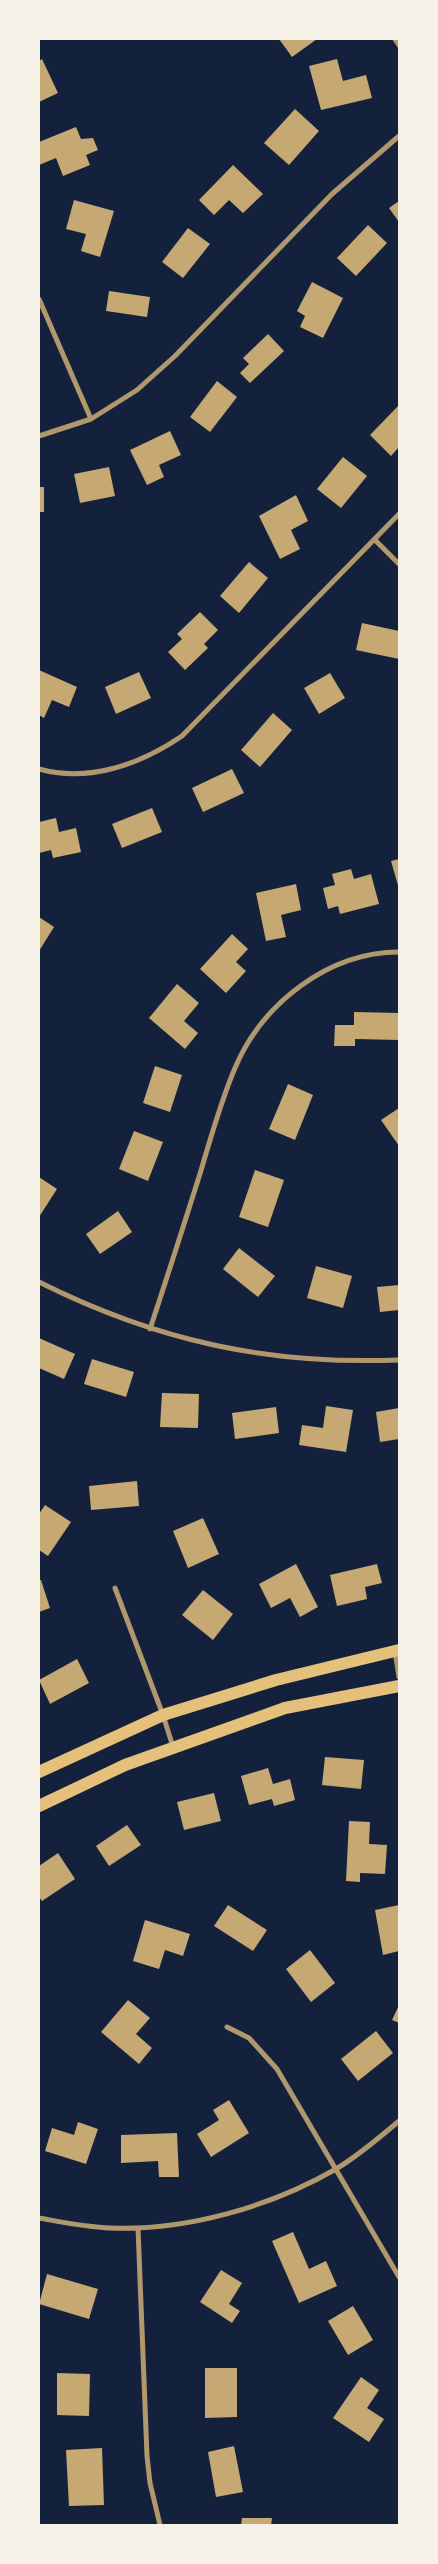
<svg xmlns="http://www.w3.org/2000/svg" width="438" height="2564" font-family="Overpass,sans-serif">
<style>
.building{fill:#c6a872}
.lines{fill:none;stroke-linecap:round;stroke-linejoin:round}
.minor{stroke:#b1986c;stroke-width:5}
.primary{stroke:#e5c07b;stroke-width:12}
</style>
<rect width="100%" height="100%" fill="#14213d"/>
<path class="building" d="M279,39H317L292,57Z
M42,59L58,93L39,102V61Z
M337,59L343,81L366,75L372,98L321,110L309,66Z
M295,109L319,131L289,165L264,143Z
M76,127L81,139L93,138L98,150L86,155L90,165L63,176L56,158L39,165V142Z
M233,165L263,194L243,213L229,200L214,215L199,200Z
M74,200L114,211L100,257L81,251L86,234L66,229Z
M399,201V222L389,208Z
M368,225L387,243L356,276L337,258Z
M188,228L210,244L183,278L162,262Z
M312,282L343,298L323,338L300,327L305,316L297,311Z
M109,291L150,297L147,317L106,311Z
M268,334L284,351L250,383L240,373L249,364L243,358Z
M217,381L237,397L210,432L190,417Z
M399,405V447L391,456L370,435Z
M170,431L181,455L159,465L164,477L147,485L130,450Z
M343,457L367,476L341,508L317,489Z
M109,467L115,496L80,503L74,474Z
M39,487H44V512H39Z
M296,495L308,521L291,530L300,549L280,559L259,516Z
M249,562L268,578L239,613L220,596Z
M200,612L218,630L204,644L208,648L185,670L168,652L182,639L177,634Z
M362,623L399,631V659L356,650Z
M39,670L77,687L69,707L52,700L44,718L39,715Z
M139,672L151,698L116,714L105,687Z
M330,673L345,698L319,714L304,688Z
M273,713L292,730L260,767L241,750Z
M232,769L244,793L203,812L192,788Z
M152,808L162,832L122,848L112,824Z
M56,818L59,832L76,828L81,852L53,858L51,850L39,853V822Z
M399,859V889L391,861Z
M351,869L354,879L371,874L379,904L340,914L338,906L328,909L323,888L335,885L332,874Z
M296,884L301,910L281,915L286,937L266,941L256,893Z
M39,917L54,927L39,951Z
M232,934L248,949L236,962L246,971L226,993L200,969Z
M177,984L199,1003L184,1021L198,1033L185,1049L149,1018Z
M354,1012L399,1013V1040L355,1039V1046H334L335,1025H354Z
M155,1066L182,1075L170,1112L143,1103Z
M288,1084L313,1095L295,1140L269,1129Z
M399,1108V1146L381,1120Z
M134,1131L163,1142L148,1181L119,1169Z
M255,1170L284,1180L268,1227L239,1217Z
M39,1177L57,1189L39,1217Z
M118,1211L132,1232L100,1254L86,1234Z
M239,1248L275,1276L258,1297L223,1269Z
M316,1266L352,1276L343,1308L307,1298Z
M399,1285V1310L380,1312L377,1287Z
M39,1338L75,1354L64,1379L39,1368Z
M92,1359L134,1372L126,1397L84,1384Z
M162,1393L199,1394L198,1428L160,1427Z
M326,1406L353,1410L346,1452L299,1445L302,1425L323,1428Z
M276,1407L279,1433L235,1439L232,1413Z
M399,1408V1439L380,1442L376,1412Z
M137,1481L139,1506L91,1510L89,1486Z
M45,1505L71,1522L48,1556L39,1550V1514Z
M203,1518L219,1554L188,1568L173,1531Z
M296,1564L318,1607L300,1617L290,1598L271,1608L259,1584Z
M377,1564L382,1583L365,1587L367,1599L337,1606L330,1575Z
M39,1580H41L50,1608L39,1612Z
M203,1590L233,1614L213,1640L182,1615Z
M77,1659L89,1683L50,1704L39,1680Z
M325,1757L364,1760L361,1789L322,1785Z
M268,1768L273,1784L290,1779L295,1800L274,1806L272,1799L249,1805L241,1776Z
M214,1793L221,1821L184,1830L177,1802Z
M349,1821L370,1822L369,1844L387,1845L385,1874L360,1873V1882L346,1881Z
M127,1825L141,1845L109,1866L96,1846Z
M58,1853L75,1879L42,1901L39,1897V1866Z
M228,1905L267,1930L253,1951L214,1926Z
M399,1905V1951L383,1955L375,1910Z
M145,1920L190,1934L183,1956L165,1950L159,1969L133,1961Z
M310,1950L335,1983L311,2002L286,1969Z
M128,2000L150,2018L136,2034L152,2048L139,2064L101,2032Z
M399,2005V2023L392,2020Z
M376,2031L393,2053L358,2081L341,2059Z
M229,2100L249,2133L211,2157L197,2134L219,2120L213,2110Z
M78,2122L98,2129L86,2164L45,2151L52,2128L74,2135Z
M177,2133L179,2177H159L158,2161L121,2163V2135Z
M293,2232L309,2269L326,2261L337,2286L299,2303L272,2241Z
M221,2270L242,2283L229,2304L240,2311L232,2323L200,2302Z
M47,2274L98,2289L89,2319L39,2304Z
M353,2306L373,2340L348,2355L328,2321Z
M205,2368H237V2417L205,2418Z
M57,2373L90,2374L89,2416L57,2415Z
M361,2377L379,2390L367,2408L384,2419L369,2442L333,2418Z
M234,2446L243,2492L216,2497L208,2452Z
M102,2448L104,2505L69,2506L66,2450Z
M242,2518H272L271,2525H241Z"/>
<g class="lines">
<path class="minor" d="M395,39L399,45
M39,299L91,419
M39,436L91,419L137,390L175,356L332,194L399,136
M375,540L399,564
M39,769C89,783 141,764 182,736L399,514
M39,1282C157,1341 267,1365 399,1360
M150,1329C167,1278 183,1227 199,1177C210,1141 220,1103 235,1068C262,1004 328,952 399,952
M115,1588L163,1715L173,1747
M395,1651L399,1677
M227,2027L249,2038L277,2069L399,2277
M39,2218C62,2222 86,2227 110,2228C186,2231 270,2207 336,2169C358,2156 379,2138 399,2121
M138,2228L147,2456L150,2483L160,2525"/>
<path class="primary" d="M39,1772L163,1715L276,1680L399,1650
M39,1806L125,1765L285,1708L399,1686"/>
</g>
<rect width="438" height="2564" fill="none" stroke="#f6f1e7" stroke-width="80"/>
</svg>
